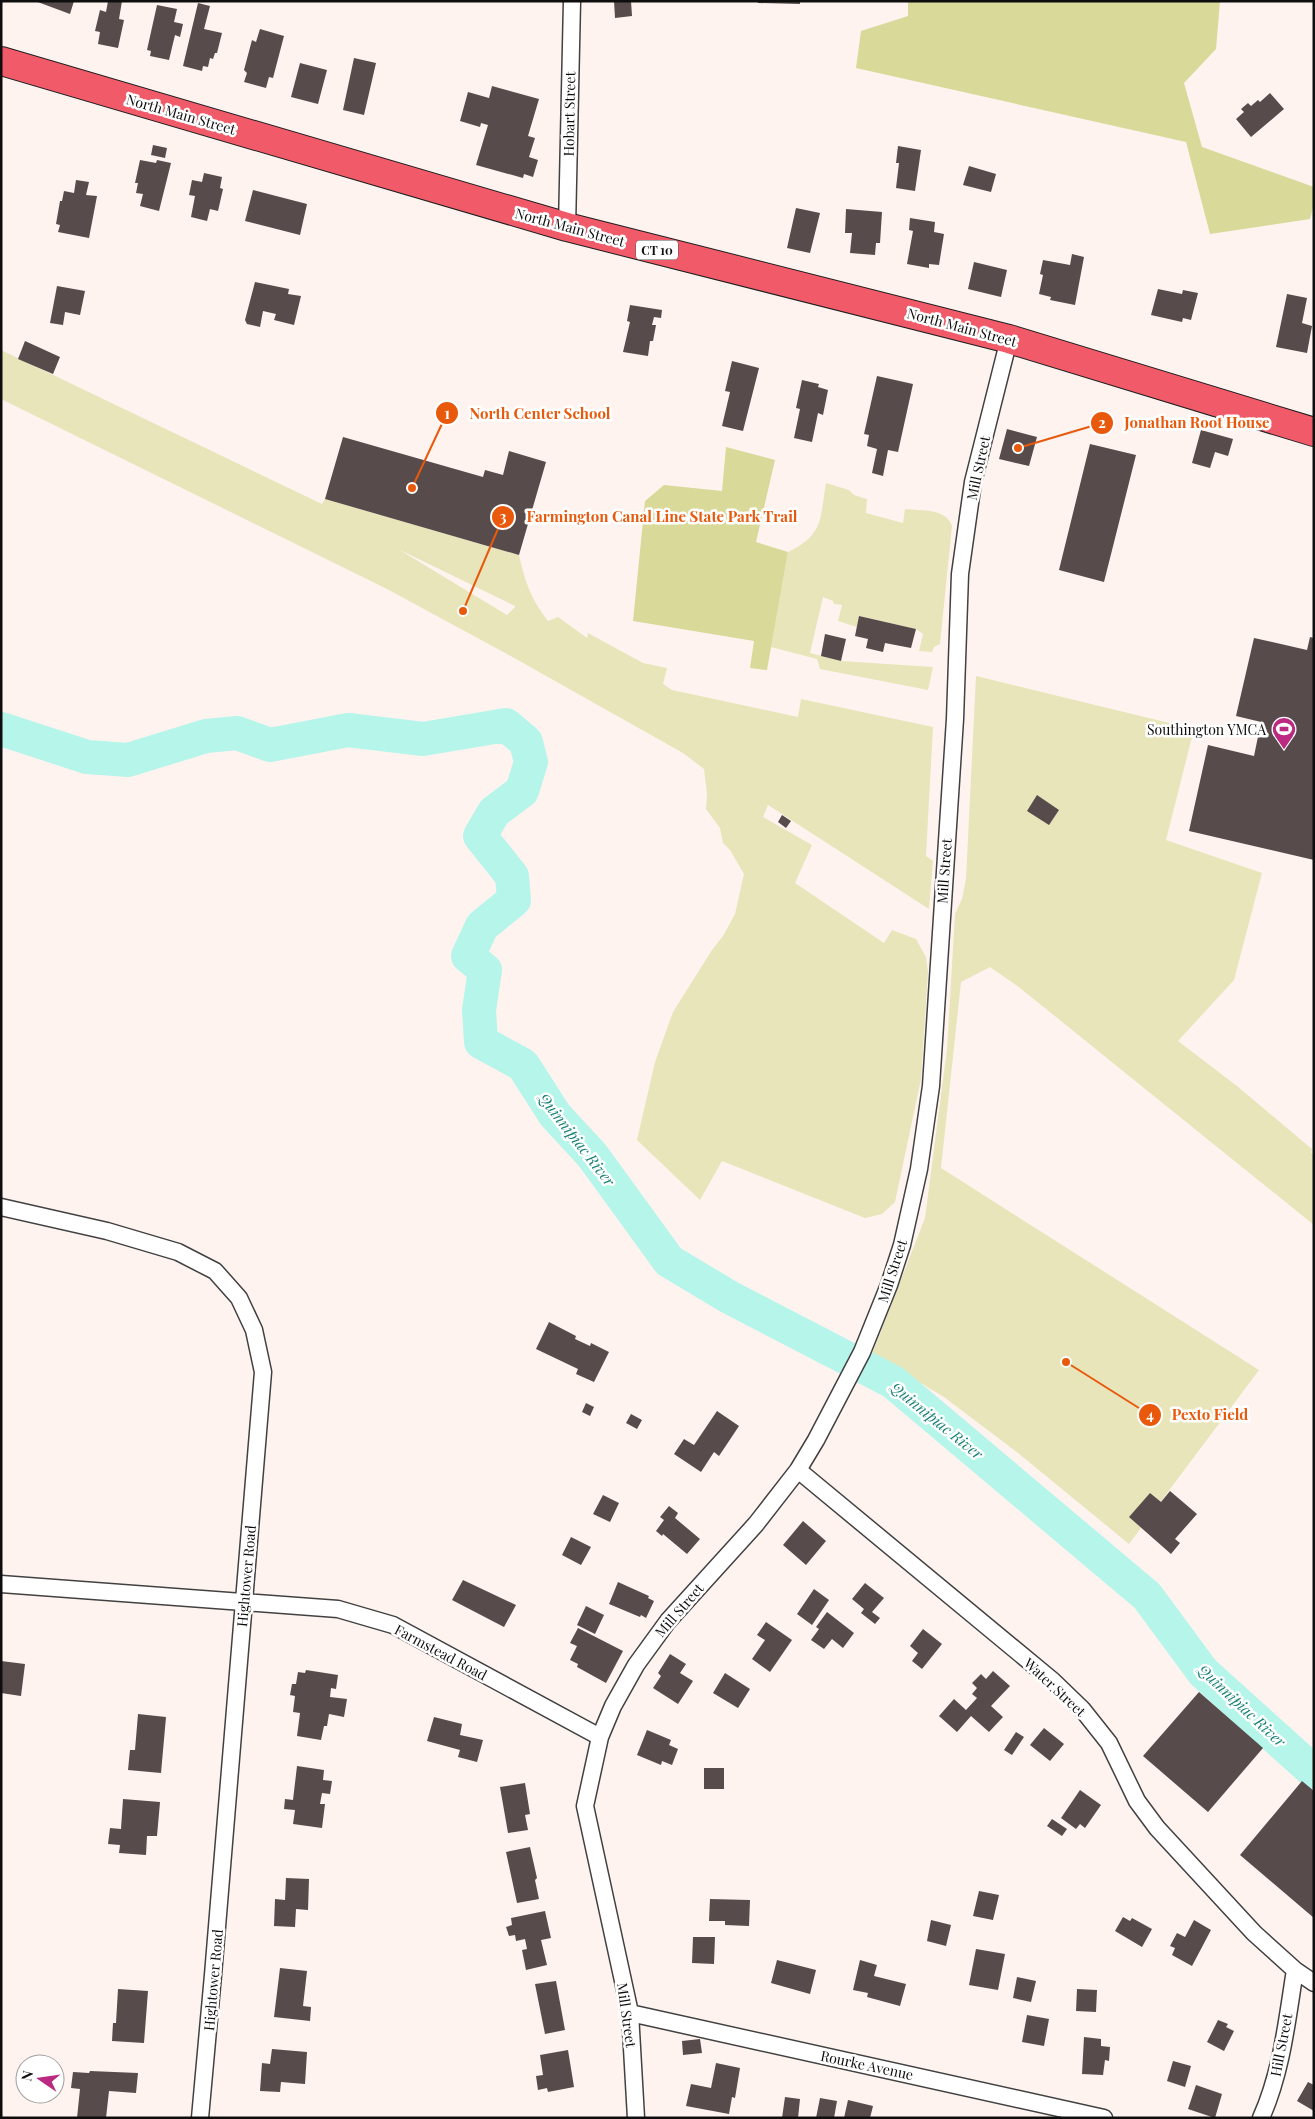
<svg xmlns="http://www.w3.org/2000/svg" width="1315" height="2119" font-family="'Playfair Display',serif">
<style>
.green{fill:#e8e5ba;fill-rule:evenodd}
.forest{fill:#d9d999}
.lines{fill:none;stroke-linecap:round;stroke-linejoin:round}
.river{stroke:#b5f5ea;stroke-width:34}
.building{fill:#574b4c}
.street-casing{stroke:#414141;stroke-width:19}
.highway-casing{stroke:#1f1f1f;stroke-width:30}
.street{stroke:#fff;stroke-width:16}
.highway{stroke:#f15b69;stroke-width:28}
.labels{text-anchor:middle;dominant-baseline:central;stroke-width:5;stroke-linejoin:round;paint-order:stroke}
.shield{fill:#fff;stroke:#565656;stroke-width:1}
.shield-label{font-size:12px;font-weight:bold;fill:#0e0e0e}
.street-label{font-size:14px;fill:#0e0e0e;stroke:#fff}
.poi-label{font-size:14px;fill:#0e0e0e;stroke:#fff;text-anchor:end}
.water-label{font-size:15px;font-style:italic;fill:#188176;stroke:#fff}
.leader{fill:none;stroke:#e8590c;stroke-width:2}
.callout-dot{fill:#e8590c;stroke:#fff;stroke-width:2}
.mark-label{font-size:15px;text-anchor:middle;font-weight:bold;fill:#fff}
.callout-label{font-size:15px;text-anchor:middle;font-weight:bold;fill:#e8590c;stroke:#fff;stroke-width:5;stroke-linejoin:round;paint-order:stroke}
</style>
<rect width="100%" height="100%" fill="#fff3ef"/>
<path class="green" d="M1,350L322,504L325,499L519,555C525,582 531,599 548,621L558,617L587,638L588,633L643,663L667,668L663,684L672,690L798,717L801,699L933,727L926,856L933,861L929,909L768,805L763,817L812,845L795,883L884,943L892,930L916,939L926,957L928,972L921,1079L895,1202L882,1214L865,1218L722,1161L700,1200L637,1140L655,1062L673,1012L712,950L723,936L735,914L744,874L730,850L723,843L720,828L706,809L707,794L704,769L683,753L507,654L387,589L1,399ZM398,549L515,606V607L507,615Z
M826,483L849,490L854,495L867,499L866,513L903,523L905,509C922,511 946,508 952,526L940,644L934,647L932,652L919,651L923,634L916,629L859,616L857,627L838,621L842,605L834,604L833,601L823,597L810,653L841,661L933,667L928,690L820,669L817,659L771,647L788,552C824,535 820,518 826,483Z
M976,676L1194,729L1166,840L1262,873L1234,980L1178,1041L1237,1086L1312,1149L1311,1153L1314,1155V1225L1020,988L990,967L961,982L941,1168L1259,1370L1129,1544L1018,1453L944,1397L872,1354L925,1218L947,1049L955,914L962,899L966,879Z"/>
<path class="forest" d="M908,1H1220L1216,49L1184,83L1202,147L1314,187V204L1310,219L1210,234L1186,142L856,68L861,31L908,16Z
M726,447L775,460L756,542L788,552L767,670L750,668L754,641L633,621L645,501L664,485L722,491Z"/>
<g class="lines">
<path class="river" d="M1,729L87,757L128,760L206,736L237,733L270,745L348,730L423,739L506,725L526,742L531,762L522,791L494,812L480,836L512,876L514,900L482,926L468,956L485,970L479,1010L481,1042L523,1065L555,1115L592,1155L669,1261L729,1297L893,1382L1147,1596L1203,1672L1314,1772"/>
</g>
<path class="building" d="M35,1H74L70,14Z
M108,1H122L119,19L124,20L118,48L98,44L100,32L95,31L100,10L106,12Z
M614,1H631L632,16L615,18Z
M757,1H800V4L758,3Z
M198,3L210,6L204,29L222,33L217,53H215L213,59L210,58L208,67L203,66L202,71L183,66Z
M157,5L177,9L174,22L183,24L180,37L175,35L169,60L150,56L151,51L147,50Z
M260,29L284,36L273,78L269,77L266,88L244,82L247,73L244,70L252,40L256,42Z
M354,58L376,63L364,115L343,110Z
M300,63L327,70L318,104L291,97Z
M492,86L539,99L528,136L535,138L529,157L538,160L533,177L524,174L523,178L476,165L488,125L481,123L480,127L460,121L468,92L489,98Z
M1270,93L1284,109L1251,137L1236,119L1244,112L1241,109L1248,103L1251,106L1258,100L1260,102Z
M153,145L167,148L165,158L151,155Z
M898,146L921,150L915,191L896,188L899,163H896Z
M140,160L156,163L157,160L171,163L159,211L140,206L143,194L136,193L138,183H135Z
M969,166L996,174L991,192L963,185Z
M204,173L222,177L220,188L223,189L218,211L210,209L207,221L191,217L195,196L189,195L192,180L202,182Z
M76,180L89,182L86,195L97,196L89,238L58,232L60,225L56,224L60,201H62L64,191L74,193Z
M253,190L307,204L300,235L245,221Z
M796,208L820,213L810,253L787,248Z
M846,209L882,212L880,243H876L875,255L850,253L852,233H845Z
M910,218L935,222L934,232L944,234L939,265L929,264V268L907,264L913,231L909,230Z
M1072,254L1084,257L1075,305L1050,300L1051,297L1039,294L1043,275L1040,274L1043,260L1070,265Z
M974,262L1007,270L1001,297L968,289Z
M255,282L289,289L288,294L301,296L294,325L274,320L276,314L263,311L260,327L247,324L245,320Z
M57,286L85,291L80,315L65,312L63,325L50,323Z
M1158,289L1182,294L1183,290L1198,293L1191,320L1183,318L1182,322L1151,315Z
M1287,294L1307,298L1302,323L1312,326L1307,353L1276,347Z
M630,305L662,310L661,318L654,317L652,325H656L653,341H650L648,356L623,352L630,322L627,321Z
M25,341L60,357L53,374L18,359Z
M732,361L759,368L743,431L722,426L730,392L725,391Z
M877,376L913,384L898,452L888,450L883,476L872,473L877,449L867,446L869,435L864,434Z
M802,380L819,384L818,387L828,390L823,415L818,413L812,442L794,438L800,409L796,408Z
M1007,429L1037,437L1029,466L999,459Z
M1201,430L1233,439L1228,456L1215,452L1210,468L1192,463Z
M343,437L483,477L485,470L503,475L509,451L546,462L519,555L325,499Z
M1090,444L1136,455L1104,582L1059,570Z
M859,616L916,629L911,648L885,643L883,652L866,648L868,639L855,636Z
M825,634L846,639L841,661L821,656Z
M1310,637L1314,638V860L1189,831L1208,745L1254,756L1261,722L1236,716L1254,638L1307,650Z
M1037,795L1059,810L1049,825L1027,811Z
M782,815L791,821L786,828L778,822Z
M549,1322L576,1336L575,1339L590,1346L591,1343L609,1352L594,1382L576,1374L578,1369L536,1349Z
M586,1403L594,1407L590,1416L582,1412Z
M717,1411L739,1426L719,1456L714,1452L701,1472L674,1454L684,1439L694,1445Z
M631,1414L642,1420L637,1429L626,1423Z
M1170,1491L1197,1514L1175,1539L1180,1543L1171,1554L1129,1517L1150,1493L1161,1502Z
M603,1495L619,1503L610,1522L593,1514Z
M669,1506L678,1513L675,1518L700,1539L687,1554L663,1534L662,1536L656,1531L664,1520L660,1517Z
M803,1521L826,1541L806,1565L783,1545Z
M571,1537L591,1547L581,1565L562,1555Z
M463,1580L516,1605L504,1627L452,1600Z
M618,1582L649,1596L648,1598L654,1601L646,1618L641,1615L640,1617L609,1604Z
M865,1583L884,1598L872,1612L880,1618L875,1624L861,1613L864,1609L852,1599Z
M814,1589L829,1600L812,1625L797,1614Z
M586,1606L604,1615L595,1634L577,1625Z
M827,1612L854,1633L843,1648L832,1639L824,1649L811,1640L819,1629L816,1627Z
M766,1622L792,1640L770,1672L752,1659L765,1640L757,1635Z
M578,1628L623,1651L606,1683L577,1667L578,1664L570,1660L577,1646L570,1643Z
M923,1629L942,1644L922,1669L912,1661L918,1653L910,1646Z
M670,1654L686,1664L680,1673L693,1681L678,1704L653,1688L661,1676L658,1673Z
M1,1661L25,1664L21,1696L1,1693Z
M306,1670L338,1675L336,1689L331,1688L330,1697L347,1699L344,1717L329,1714L327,1726H324L321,1740L297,1736L300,1713L293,1712L295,1696L290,1695L292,1684H296L298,1672L305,1673Z
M993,1671L1010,1686L991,1706L1003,1717L989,1732L971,1716L957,1732L939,1716L954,1699L966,1710L977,1698L972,1694L977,1688L972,1683L981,1674L986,1679Z
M725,1673L750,1689L738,1708L713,1693Z
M1199,1692L1263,1748L1208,1812L1143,1756Z
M138,1714L166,1717L161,1773L128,1770L130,1750H135Z
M434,1717L462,1724L460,1735L483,1740L477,1762L458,1757L460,1750L427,1741Z
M1044,1728L1064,1744L1050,1761L1030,1745Z
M647,1730L671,1740L669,1745L678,1749L672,1765L662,1761L661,1765L637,1755Z
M1016,1732L1024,1737L1012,1755L1004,1750Z
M297,1766L324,1770L323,1780L332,1781L330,1794L322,1793L320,1804H325L322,1828L293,1824L295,1810L284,1809L285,1799L293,1800Z
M704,1768H724V1789H704Z
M1302,1781L1314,1791V1918L1240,1855Z
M525,1783L530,1814L525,1815L528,1830L508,1833L500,1787Z
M1080,1790L1101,1805L1085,1828L1080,1824L1076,1829L1061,1818Z
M123,1799L160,1802L157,1836H147L146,1855L119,1853L120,1845L108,1844L110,1828L121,1829Z
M1052,1819L1067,1829L1062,1836L1047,1826Z
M530,1847L537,1878L535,1880L539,1899L517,1903L506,1852Z
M286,1878L309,1879L308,1910L296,1909L295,1927L274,1926L275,1899L285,1900Z
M979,1891L999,1895L993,1920L973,1916Z
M710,1899L750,1900L749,1926L725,1925V1921H709Z
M545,1911L551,1938L541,1940L547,1965L526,1970L522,1950L527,1949L525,1939L516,1941L515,1935L509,1936L506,1927L512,1925L511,1918Z
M1123,1917L1130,1921L1132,1918L1152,1929L1142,1947L1115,1931Z
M931,1920L951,1925L946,1946L927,1941Z
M1194,1920L1211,1930L1192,1966L1172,1955L1175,1948L1170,1946L1177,1933L1185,1937Z
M693,1937H715L714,1964L692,1963Z
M976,1949L1005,1954L998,1990L969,1985Z
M777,1960L816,1970L810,1994L771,1983Z
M860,1960L877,1965L874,1976L906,1984L900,2006L867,1997L868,1993L853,1990Z
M280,1968L307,1971L303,2006L311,2007L310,2021L274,2017Z
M1017,1977L1036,1981L1031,2002L1013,1998Z
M556,1981L565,2030L545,2034L535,1984Z
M118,1989L148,1991L144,2043L112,2041L113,2023H116Z
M1077,1989L1097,1990L1096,2012L1076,2011Z
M1027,2015L1049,2019L1044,2046L1022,2042Z
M1218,2020L1228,2024L1226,2027L1234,2031L1224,2051L1207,2042Z
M1084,2037L1101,2039V2046L1110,2047L1109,2061L1105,2060L1103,2075L1082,2074Z
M700,2039L702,2053L683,2055L682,2041Z
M272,2049L307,2052L305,2084L281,2082L280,2092L260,2091L262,2063L270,2064Z
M568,2050L574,2087L548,2092L547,2088L538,2090L536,2076L543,2075L540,2055Z
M1173,2061L1191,2066L1185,2087L1167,2081Z
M716,2063L740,2068L735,2098L732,2097L729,2114L686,2106L691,2084L711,2088Z
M90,2071L138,2073L136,2093L109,2091L106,2118H77L80,2089L71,2088L73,2072L89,2073Z
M1308,2082L1314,2085V2111L1297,2101Z
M1196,2085L1222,2094L1215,2118L1188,2109Z
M785,2097L800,2099L798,2118H782Z
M820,2098L837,2101L834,2118H816Z
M848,2100L873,2106L870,2118H844Z"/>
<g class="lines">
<g class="street-casing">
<path id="street" d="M567,227L572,1
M1,1207L107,1231L178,1252L215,1271L239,1298L254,1330L263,1372L213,1975L200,2118
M798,1470L1053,1681L1082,1709L1109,1743L1137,1801L1157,1828L1254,1933L1295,1970L1314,1983
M1,1584L338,1609L393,1625L600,1737
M630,2013L1104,2118
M636,2118L630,2013L585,1806L600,1737L613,1706L636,1665L668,1621L756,1524L798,1470L816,1440L862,1352L889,1285L902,1245L919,1169L931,1086L955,719L960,574L973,482L1009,339
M1261,2118C1282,2071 1287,2020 1295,1970"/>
</g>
<g class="highway-casing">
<path id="highway" d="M1,61L567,227L1009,339L1314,432"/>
</g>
<use href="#street" class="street"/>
<use href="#highway" class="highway"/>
</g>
<defs>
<g id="stadium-pin" transform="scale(1.25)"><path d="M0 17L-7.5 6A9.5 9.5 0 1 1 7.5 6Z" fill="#bb2980" stroke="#fff"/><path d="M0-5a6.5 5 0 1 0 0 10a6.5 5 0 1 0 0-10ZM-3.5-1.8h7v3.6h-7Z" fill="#fff"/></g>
</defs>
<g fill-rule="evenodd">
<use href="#stadium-pin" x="1284" y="729"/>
</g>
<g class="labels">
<rect class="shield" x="636" y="240.5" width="42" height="19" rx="4"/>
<g class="shield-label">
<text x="657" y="250">CT 10</text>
</g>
<g class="street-label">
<text transform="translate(181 114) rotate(16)">North Main Street</text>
<text transform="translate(569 114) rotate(-89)">Hobart Street</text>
<text transform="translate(570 227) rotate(15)">North Main Street</text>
<text transform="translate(962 327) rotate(15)">North Main Street</text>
<text transform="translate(978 468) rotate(-78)">Mill Street</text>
<text transform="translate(944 871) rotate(-86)">Mill Street</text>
<text transform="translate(892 1271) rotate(-72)">Mill Street</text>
<text transform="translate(246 1576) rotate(-85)">Hightower Road</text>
<text transform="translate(679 1610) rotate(-49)">Mill Street</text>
<text transform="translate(441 1652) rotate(28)">Farmstead Road</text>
<text transform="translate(1055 1687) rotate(43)">Water Street</text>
<text transform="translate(213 1980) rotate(-85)">Hightower Road</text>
<text transform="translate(627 2015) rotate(82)">Mill Street</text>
<text transform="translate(1281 2045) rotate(-79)">Hill Street</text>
<text transform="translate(867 2065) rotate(12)">Rourke Avenue</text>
</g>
<g class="poi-label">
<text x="1266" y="729">Southington YMCA</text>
</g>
<g class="water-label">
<text transform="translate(577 1139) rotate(52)">Quinnipiac River</text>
<text transform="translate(937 1420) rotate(39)">Quinnipiac River</text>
<text transform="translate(1242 1705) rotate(43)">Quinnipiac River</text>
</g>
</g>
<path class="leader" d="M412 488L447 413M1018 448L1102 423M463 611L503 517M1066 1362L1150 1415"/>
<g class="callout-dot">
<circle cx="412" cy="488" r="5"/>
<circle cx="1018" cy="448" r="5"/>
<circle cx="463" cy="611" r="5"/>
<circle cx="1066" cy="1362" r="5"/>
<circle cx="447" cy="413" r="12"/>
<circle cx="1102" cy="423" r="12"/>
<circle cx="503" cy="517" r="12"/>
<circle cx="1150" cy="1415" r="12"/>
</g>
<g class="mark-label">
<text x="447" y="419">1</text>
<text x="1102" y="428">2</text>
<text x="503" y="522">3</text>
<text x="1150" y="1420">4</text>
</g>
<g class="callout-label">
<text x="540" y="419">North Center School</text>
<text x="1197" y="428">Jonathan Root House</text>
<text x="662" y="522">Farmington Canal Line State Park Trail</text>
<text x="1210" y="1420">Pexto Field</text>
</g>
<rect width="1315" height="2119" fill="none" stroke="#0e0e0e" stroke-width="5"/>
<g transform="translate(40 2079) rotate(283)"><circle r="24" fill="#ffffff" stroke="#9f9f9f"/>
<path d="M0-4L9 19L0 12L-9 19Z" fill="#bb2980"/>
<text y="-8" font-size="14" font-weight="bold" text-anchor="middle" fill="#0e0e0e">N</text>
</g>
</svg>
